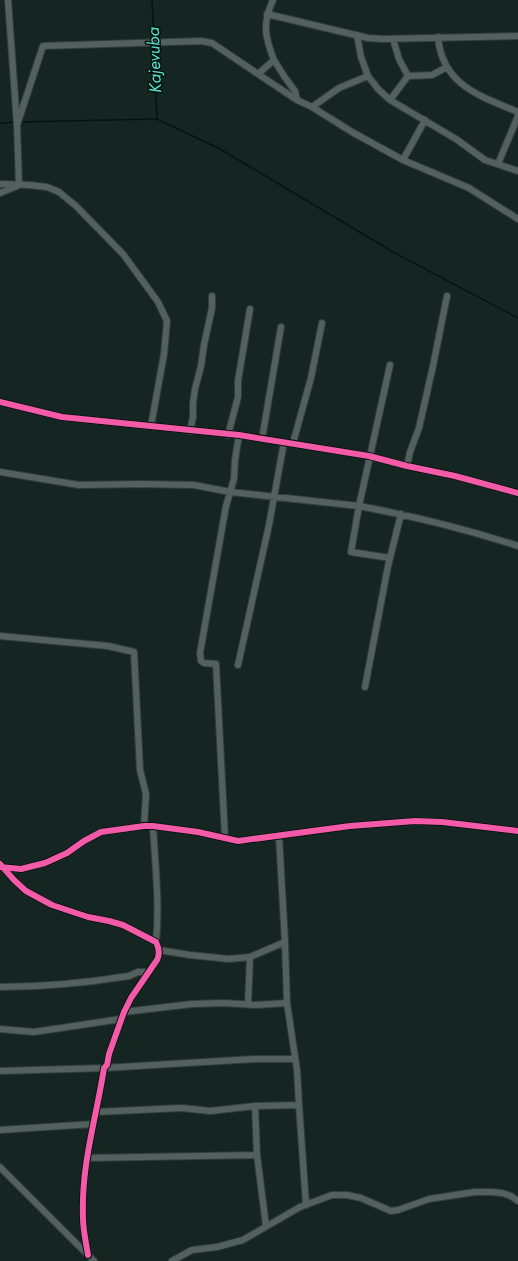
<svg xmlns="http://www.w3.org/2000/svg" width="518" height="1261" font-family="Jost,sans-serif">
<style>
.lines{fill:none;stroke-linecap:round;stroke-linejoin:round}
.stream{stroke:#061310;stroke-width:1.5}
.minor-casing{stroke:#323f3c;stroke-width:8}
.minor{stroke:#54605d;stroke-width:6}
.cycleway-casing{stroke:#06110f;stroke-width:8}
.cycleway{stroke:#f35aa7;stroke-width:6}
.labels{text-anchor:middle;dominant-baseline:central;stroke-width:3;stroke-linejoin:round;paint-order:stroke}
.water-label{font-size:17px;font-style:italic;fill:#53e3ca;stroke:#06110f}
</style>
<rect width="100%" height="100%" fill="#152622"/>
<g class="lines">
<path class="stream" d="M152,0L154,40
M154,44L157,119
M19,122L157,119L220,149L393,252L518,318
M0,123L16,122"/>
<g class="minor-casing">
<path id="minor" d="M8,0L17,125L19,185
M273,0C262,24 265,37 274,60L258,74L297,100L312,107L352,132L403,160L469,188L518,219
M267,14L368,38L382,39L518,36
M357,35L361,57L368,76L378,89L390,100L456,139L485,160L518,171
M438,37C442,85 480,96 518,112
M393,39L399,59L408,76L432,75L447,67
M274,60L284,76L295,91L297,100
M390,100L408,76
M312,107L339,88L368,76
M17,125L43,46L201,41L212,43L258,74
M403,160L425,120
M498,164L518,116
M0,184L29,185L47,187L59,192L76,206L123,254L158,302L167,321L164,354L151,426
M0,193L17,186
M390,365L359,506C413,516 466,529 518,546
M0,402L62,417L239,435L369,456L407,466L455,476L518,493
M190,431L193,417V403L195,389L201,366L204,345L212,308V296
M228,435L238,397V381L250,309
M262,439L281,327
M293,443L311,378L322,323
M407,466L410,452L419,428L433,366L447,296
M0,472L79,485L141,484L194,485L230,492L359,506L351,552L390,558
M0,636L108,646L134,652L140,770L146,794L144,826
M238,665L269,525L284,442
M365,687L388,566L401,514
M153,826C155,865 160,903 156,942
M225,838L216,664L204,663L201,661L200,653L226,506L234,479L235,460L239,435
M1,866L14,880L26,891L52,905L88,917L109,921L123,925L156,942C159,948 160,954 157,960L131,998L124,1012L109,1054L107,1065L104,1068C96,1120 81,1164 83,1218C83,1230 86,1242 88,1255
M0,867L21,869L45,863L67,853L84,841L101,832L144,826H153L198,832L238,841L350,826L415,821L442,822L518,831
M159,950L190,955L229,959L250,957L285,942
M0,987C45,987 85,983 129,976L138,972H147
M248,1004L250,957
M124,1012L192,1004L223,1003L256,1005L287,1003
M0,1029L34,1032L121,1019
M0,1071L104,1068L254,1059H295
M299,1105L306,1205
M255,1106L257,1155L266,1226
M96,1112L182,1108L210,1111L255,1106L299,1105L297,1070L287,1003L285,942L279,836
M0,1130L93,1124
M87,1158L257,1155
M0,1167L94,1261
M172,1261L192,1250L217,1247L243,1240L300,1207L332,1195H347L361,1198L391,1211L398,1210L429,1199L475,1192H492L502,1193L511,1196L518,1201"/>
</g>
<use href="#minor" class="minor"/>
<g class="cycleway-casing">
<path id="cycleway" d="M0,402L62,417L239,435L369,456L407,466L455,476L518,493
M0,864L14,880L26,891L52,905L88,917L109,921L123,925L156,942C159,948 160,954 157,960L131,998L124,1012L109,1054L107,1065L104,1068C96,1120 81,1164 83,1218C83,1230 86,1242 88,1255
M0,867L21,869L45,863L67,853L84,841L101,832L144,826H153L198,832L238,841L350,826L415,821L442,822L518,831"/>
</g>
<use href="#cycleway" class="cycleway"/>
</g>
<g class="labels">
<g class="water-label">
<text transform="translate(154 60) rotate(-92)">Kajevuba</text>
</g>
</g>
</svg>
